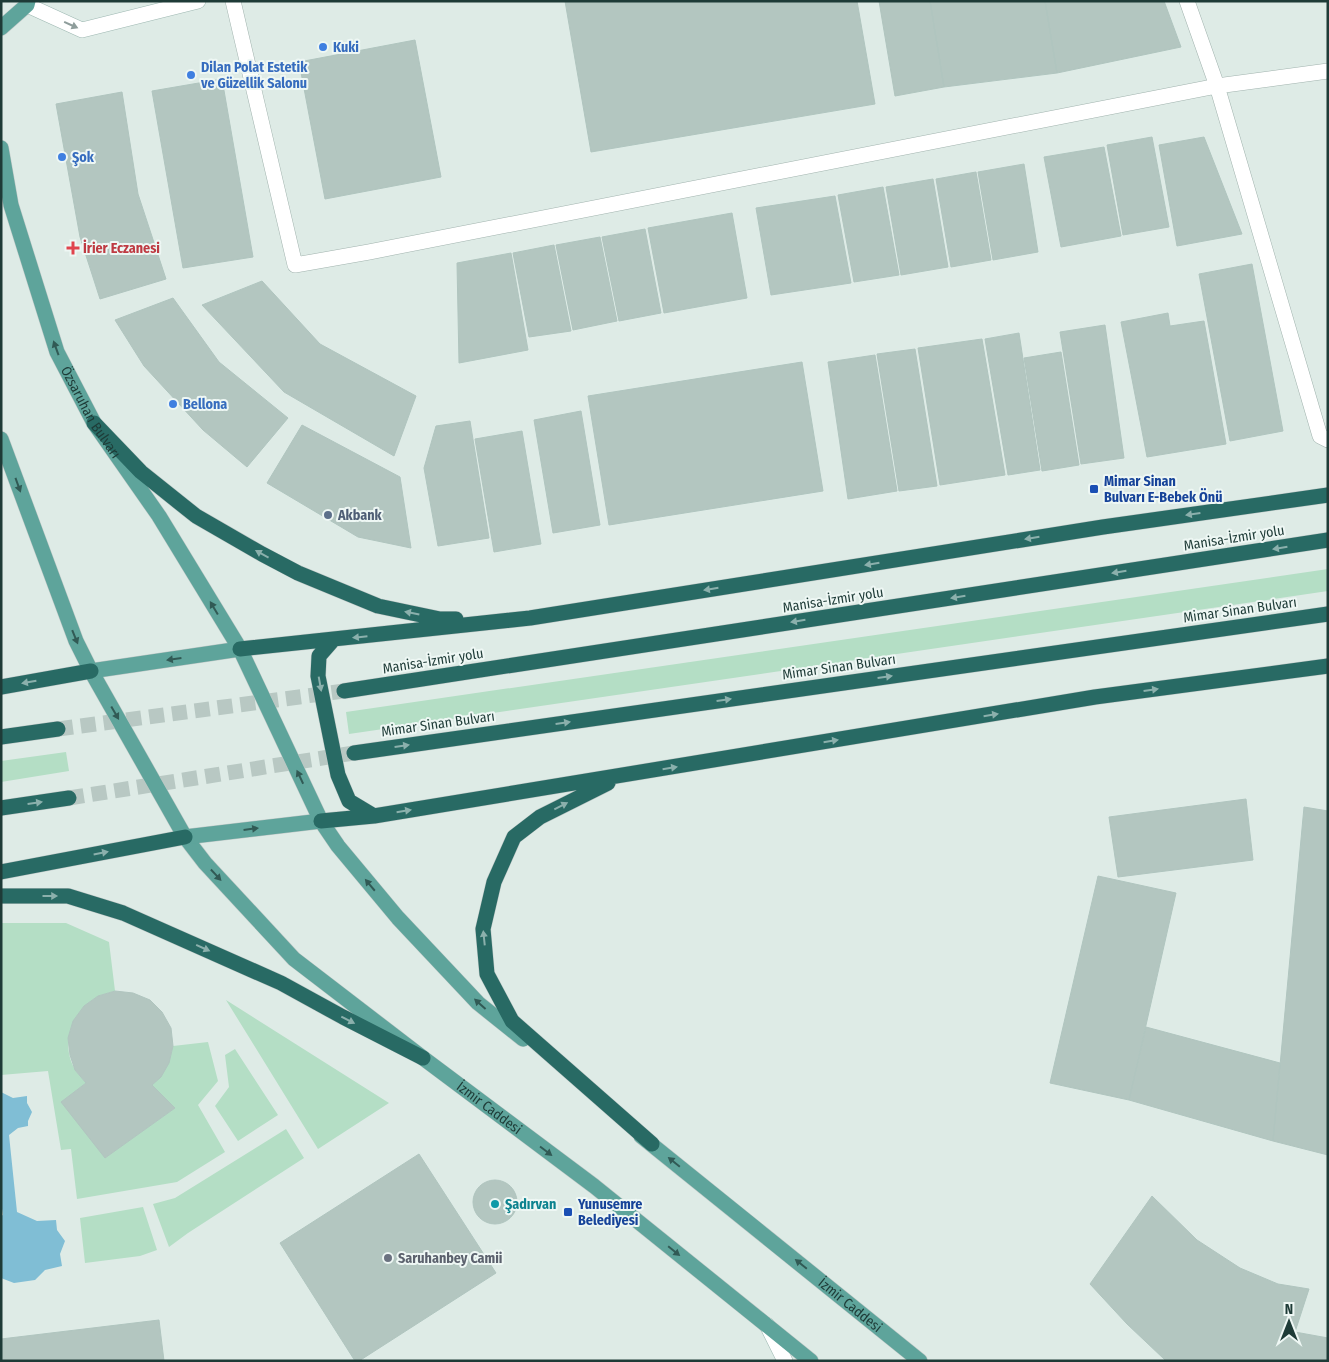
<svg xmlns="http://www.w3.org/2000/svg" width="1329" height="1362" font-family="'Fira Sans Condensed',sans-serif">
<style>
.green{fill:#b4dec5}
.water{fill:#80bed5}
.building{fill:#b3c6c0;stroke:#b0c5bf}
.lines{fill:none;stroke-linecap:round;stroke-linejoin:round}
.highway-tunnel{stroke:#b8c8c3;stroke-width:15;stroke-dasharray:15 8;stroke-linecap:butt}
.street-casing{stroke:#a1b3ae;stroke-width:16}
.secondary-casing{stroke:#9cb7b1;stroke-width:16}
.primary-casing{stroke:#c0c8c7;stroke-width:16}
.highway-casing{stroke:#c0c8c7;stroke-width:16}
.street{stroke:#fff;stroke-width:15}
.secondary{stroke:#fff;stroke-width:15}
.primary{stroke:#5ea49b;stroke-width:15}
.highway{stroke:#286a64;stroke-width:15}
.oneway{fill:#8e9d9b}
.oneway2{fill:#315a55}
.oneway3{fill:#8bb0ac}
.shop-dot{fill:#3f7fe0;stroke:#eef7f4;stroke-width:2}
.health-dot{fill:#e0444e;stroke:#eef7f4;stroke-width:2}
.transit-dot{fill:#1a4fb4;stroke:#eef7f4;stroke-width:2}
.service-dot{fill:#5c6f8a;stroke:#eef7f4;stroke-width:2}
.culture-dot{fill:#0f9aa8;stroke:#eef7f4;stroke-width:2}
.worship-dot{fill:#6b7280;stroke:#eef7f4;stroke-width:2}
.labels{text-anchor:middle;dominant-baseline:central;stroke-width:4;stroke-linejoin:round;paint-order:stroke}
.shop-label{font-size:14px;font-weight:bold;fill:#366cbe;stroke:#eef7f4;text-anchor:start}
.health-label{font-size:14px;font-weight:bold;fill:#be3a42;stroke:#eef7f4;text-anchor:start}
.street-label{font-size:14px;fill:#1e3b37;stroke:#eef7f4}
.transit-label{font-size:14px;font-weight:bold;fill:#164399;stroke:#eef7f4;text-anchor:start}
.service-label{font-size:14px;font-weight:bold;fill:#4e5e75;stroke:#eef7f4;text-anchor:start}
.culture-label{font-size:14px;font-weight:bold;fill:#0d838f;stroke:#eef7f4;text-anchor:start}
.worship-label{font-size:14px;font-weight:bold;fill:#5b616d;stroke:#eef7f4;text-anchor:start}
</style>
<rect width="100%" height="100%" fill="#deebe6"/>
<path class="green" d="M1328,569V591L349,734L346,712Z
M66,752L69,771L1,782V761Z
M1,923H66L109,942L115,991C109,993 102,994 97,997C72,1011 59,1045 76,1071C79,1075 83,1079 86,1083L62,1102L106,1157L175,1108L152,1085C165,1072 169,1063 173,1046L208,1042L218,1081L198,1105L225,1152L177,1182L77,1199L71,1149L61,1150L48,1071L1,1075Z
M226,1000L389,1103L318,1149Z
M235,1049L278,1115L238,1141L215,1106L229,1087L225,1055Z
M286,1129L304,1158L188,1233L169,1247L153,1204L175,1198Z
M143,1207L157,1250L140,1256L85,1263L80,1218Z"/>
<path class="water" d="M1,1092L13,1098L27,1096V1103L32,1112L28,1121V1126L18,1128L9,1135L17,1212L37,1221L56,1220L57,1230L65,1241L60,1254L62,1266L45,1270L35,1280L14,1283L1,1278V1216L3,1215L1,1202Z"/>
<path class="building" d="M565,1H857L875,104L591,152Z
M879,1H930L944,87L895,96Z
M930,1H1045L1057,73L944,87Z
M1045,1H1164L1181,47L1057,73Z
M415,40L441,177L325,199L299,62Z
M222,79L253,257L183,268L152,91Z
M122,92L138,194L166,279L100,299L80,237L56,104Z
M1152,137L1169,227L1123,235L1107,145Z
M1204,137L1242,234L1177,246L1159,145Z
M1104,147L1121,236L1061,247L1044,157Z
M1024,164L1038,252L993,260L978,172Z
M976,172L991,260L951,267L936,179Z
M933,179L948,267L901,275L886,187Z
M883,187L899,275L854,282L838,195Z
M835,196L851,283L771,295L756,208Z
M732,213L747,298L664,313L648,228Z
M645,229L661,313L619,321L602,237Z
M600,237L617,321L573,330L556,245Z
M554,245L571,331L529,337L513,253Z
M511,253L528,350L459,363L457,263Z
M1252,264L1283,431L1230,441L1199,274Z
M262,281L320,344L416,396L394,456L284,392L202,305Z
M173,298L219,362L288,418L247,467L203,430L144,366L115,320Z
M1168,313L1170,326L1204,321L1226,444L1147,457L1121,322Z
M1105,325L1124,458L1081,464L1060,332Z
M1019,333L1040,470L1008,475L985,339Z
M982,339L1005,475L940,485L918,348Z
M915,349L937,486L899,491L877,354Z
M1061,352L1079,465L1042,471L1024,358Z
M875,355L897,491L848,499L828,362Z
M802,362L823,491L609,525L588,396Z
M581,411L600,525L553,533L534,420Z
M470,421L489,538L438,546L424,468L436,426Z
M302,425L400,477L411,548L358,537L267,483Z
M522,431L541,544L494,552L475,439Z
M1246,799L1253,860L1118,877L1109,817Z
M1304,807L1328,811V1155L1273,1141Z
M1098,876L1176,893L1129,1100L1050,1083Z
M115,991L133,993L150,1000L162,1012L171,1028L173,1046L169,1063L161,1077L152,1085L175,1108L105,1158L61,1102L86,1083L75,1070L70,1055L68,1038L73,1021L84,1006L98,996Z
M1146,1027L1280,1063L1273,1141L1129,1100Z
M419,1154L496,1273L359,1361H355L280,1243Z
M473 1202a22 22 0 1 1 44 0a22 22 0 1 1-44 0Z
M1152,1196L1197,1240L1240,1268L1278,1284L1309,1289L1295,1332L1328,1338V1361H1166L1164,1359L1127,1324L1090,1284Z
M159,1320L164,1361H1V1339Z"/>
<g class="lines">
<path class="highway-tunnel" d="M58,729L344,691
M69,798L354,753"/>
<g class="street-casing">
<path id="street" d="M233,1L295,265L369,252L1217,86L1328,71
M1187,1L1217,86L1320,436L1328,440"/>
</g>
<g class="secondary-casing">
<path id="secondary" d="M27,5L82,30L198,1
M767,1325L785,1361"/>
</g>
<g class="primary-casing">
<g id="primary">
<path d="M1,28L27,5L28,1"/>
<path id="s1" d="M1,148L11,205L57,352L94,423L159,516L240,649L321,821L338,846L398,918L478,1003L523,1039"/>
<path id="s2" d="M1,439L76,641L91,671L185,837L205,863L294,959L423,1058L594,1186L811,1361"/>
<path d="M91,671L240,649"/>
<path d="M185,837L321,821"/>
<path id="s3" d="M641,1136L920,1361"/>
</g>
</g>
<g class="highway-casing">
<path id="highway" d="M94,423L141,472L196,516L262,554L298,573L378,606L440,619H456
M333,640L319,656L318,676L338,775L349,801L374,816
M240,649L530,618L1103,527L1328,495
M1,687L91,671
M344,691L1328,540
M1,737L58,729
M354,753L1328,614
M608,783L540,817L514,837L494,882L483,929L487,974L512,1021L652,1144
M1,808L69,798
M321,821L374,816L1095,697L1328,666
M1,872L185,837
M1,896H68L123,913L281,983L343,1017L423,1058"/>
</g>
<use href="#street" class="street"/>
<use href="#secondary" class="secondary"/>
<use href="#primary" class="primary"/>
<use href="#highway" class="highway"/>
</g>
<defs><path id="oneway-solid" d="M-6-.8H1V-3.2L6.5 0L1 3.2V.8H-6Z" transform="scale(1.25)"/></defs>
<use class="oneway" href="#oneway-solid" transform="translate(71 25) rotate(24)"/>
<g class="oneway2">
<use href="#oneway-solid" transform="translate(56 348) rotate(-110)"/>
<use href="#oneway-solid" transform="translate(18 485) rotate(70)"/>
<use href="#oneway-solid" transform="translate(214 608) rotate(-121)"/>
<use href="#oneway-solid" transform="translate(75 637) rotate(68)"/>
<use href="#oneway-solid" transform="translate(174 659) rotate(172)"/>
<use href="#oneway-solid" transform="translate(115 713) rotate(60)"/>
<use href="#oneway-solid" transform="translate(300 777) rotate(-115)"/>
<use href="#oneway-solid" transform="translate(251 829) rotate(-7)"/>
<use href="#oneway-solid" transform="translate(216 875) rotate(47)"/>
<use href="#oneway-solid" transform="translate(370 885) rotate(-130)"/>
<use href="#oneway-solid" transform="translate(480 1004) rotate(-138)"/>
<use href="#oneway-solid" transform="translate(546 1151) rotate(37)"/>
<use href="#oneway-solid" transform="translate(674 1162) rotate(-141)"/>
<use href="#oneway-solid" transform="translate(674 1251) rotate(39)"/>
<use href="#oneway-solid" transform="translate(801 1264) rotate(-141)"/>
</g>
<g class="oneway3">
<use href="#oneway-solid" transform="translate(1193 514) rotate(172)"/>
<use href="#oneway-solid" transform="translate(1032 538) rotate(171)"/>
<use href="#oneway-solid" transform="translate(1280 548) rotate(171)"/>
<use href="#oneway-solid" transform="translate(262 554) rotate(-151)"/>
<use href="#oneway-solid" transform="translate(872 564) rotate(171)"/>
<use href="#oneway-solid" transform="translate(1119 572) rotate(171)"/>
<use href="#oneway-solid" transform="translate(711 589) rotate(171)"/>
<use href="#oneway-solid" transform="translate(958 597) rotate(171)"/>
<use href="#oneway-solid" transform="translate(412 613) rotate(-169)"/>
<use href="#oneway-solid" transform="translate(798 621) rotate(171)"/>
<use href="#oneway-solid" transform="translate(360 637) rotate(174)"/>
<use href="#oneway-solid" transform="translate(885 677) rotate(-8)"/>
<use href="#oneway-solid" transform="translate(29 682) rotate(170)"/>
<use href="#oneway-solid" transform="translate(320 684) rotate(80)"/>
<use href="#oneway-solid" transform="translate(1151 690) rotate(-8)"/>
<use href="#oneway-solid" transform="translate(724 700) rotate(-8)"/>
<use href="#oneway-solid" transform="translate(991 715) rotate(-9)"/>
<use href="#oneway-solid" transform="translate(563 723) rotate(-8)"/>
<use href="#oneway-solid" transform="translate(831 741) rotate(-9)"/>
<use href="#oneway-solid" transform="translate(402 746) rotate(-8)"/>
<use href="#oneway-solid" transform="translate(670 768) rotate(-9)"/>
<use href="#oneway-solid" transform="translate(35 803) rotate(-8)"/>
<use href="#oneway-solid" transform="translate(561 806) rotate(-27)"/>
<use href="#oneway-solid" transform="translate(404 811) rotate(-9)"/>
<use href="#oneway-solid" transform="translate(101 853) rotate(-11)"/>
<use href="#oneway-solid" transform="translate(50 896)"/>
<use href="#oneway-solid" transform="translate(484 938) rotate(-96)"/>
<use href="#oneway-solid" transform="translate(203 948) rotate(24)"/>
<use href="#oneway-solid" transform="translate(348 1020) rotate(27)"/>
</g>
<g class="shop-dot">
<circle cx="323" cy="47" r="5"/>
<circle cx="191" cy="75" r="5"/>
<circle cx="62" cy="157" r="5"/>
<circle cx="173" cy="404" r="5"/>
</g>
<path class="health-dot" d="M70.5 240.5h5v5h5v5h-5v5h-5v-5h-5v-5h5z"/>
<g class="transit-dot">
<rect x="1089" y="484" width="10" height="10" rx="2.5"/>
<rect x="563" y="1207" width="10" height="10" rx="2.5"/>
</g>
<circle class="service-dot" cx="328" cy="515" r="5"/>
<circle class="culture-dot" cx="495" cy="1204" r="5"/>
<circle class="worship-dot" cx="388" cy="1258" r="5"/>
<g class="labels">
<g class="shop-label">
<text x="333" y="47">Kuki</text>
<text x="201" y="67">Dilan Polat Estetik<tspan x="201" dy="16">ve Güzellik Salonu</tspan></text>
<text x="72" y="157">Şok</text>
<text x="183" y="404">Bellona</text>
</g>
<g class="health-label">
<text x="83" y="248">İrier Eczanesi</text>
</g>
<g class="street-label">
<text stroke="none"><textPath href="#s1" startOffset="281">Özsaruhan Bulvarı</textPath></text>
<text transform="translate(1234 538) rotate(-9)">Manisa-İzmir yolu</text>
<text transform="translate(833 600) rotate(-9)">Manisa-İzmir yolu</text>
<text transform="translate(1240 610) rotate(-8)">Mimar Sinan Bulvarı</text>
<text transform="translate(433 661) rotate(-9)">Manisa-İzmir yolu</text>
<text transform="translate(839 667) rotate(-8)">Mimar Sinan Bulvarı</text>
<text transform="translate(438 724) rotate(-8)">Mimar Sinan Bulvarı</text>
<text stroke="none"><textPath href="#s2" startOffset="849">İzmir Caddesi</textPath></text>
<text stroke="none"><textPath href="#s3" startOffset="269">İzmir Caddesi</textPath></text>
</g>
<g class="transit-label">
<text x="1104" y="481">Mimar Sinan<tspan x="1104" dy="16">Bulvarı E-Bebek Önü</tspan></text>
<text x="578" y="1204">Yunusemre<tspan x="578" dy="16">Belediyesi</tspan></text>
</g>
<g class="service-label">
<text x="338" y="515">Akbank</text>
</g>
<g class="culture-label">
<text x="505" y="1204">Şadırvan</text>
</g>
<g class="worship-label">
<text x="398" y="1258">Saruhanbey Camii</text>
</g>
</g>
<rect width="1329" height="1362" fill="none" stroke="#1e3b37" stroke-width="5"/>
<g transform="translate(1289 1322)" stroke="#eef7f4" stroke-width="4" paint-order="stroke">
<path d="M0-4L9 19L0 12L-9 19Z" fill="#1e3b37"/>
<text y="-8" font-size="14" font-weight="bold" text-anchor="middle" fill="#1e3b37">N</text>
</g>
</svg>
